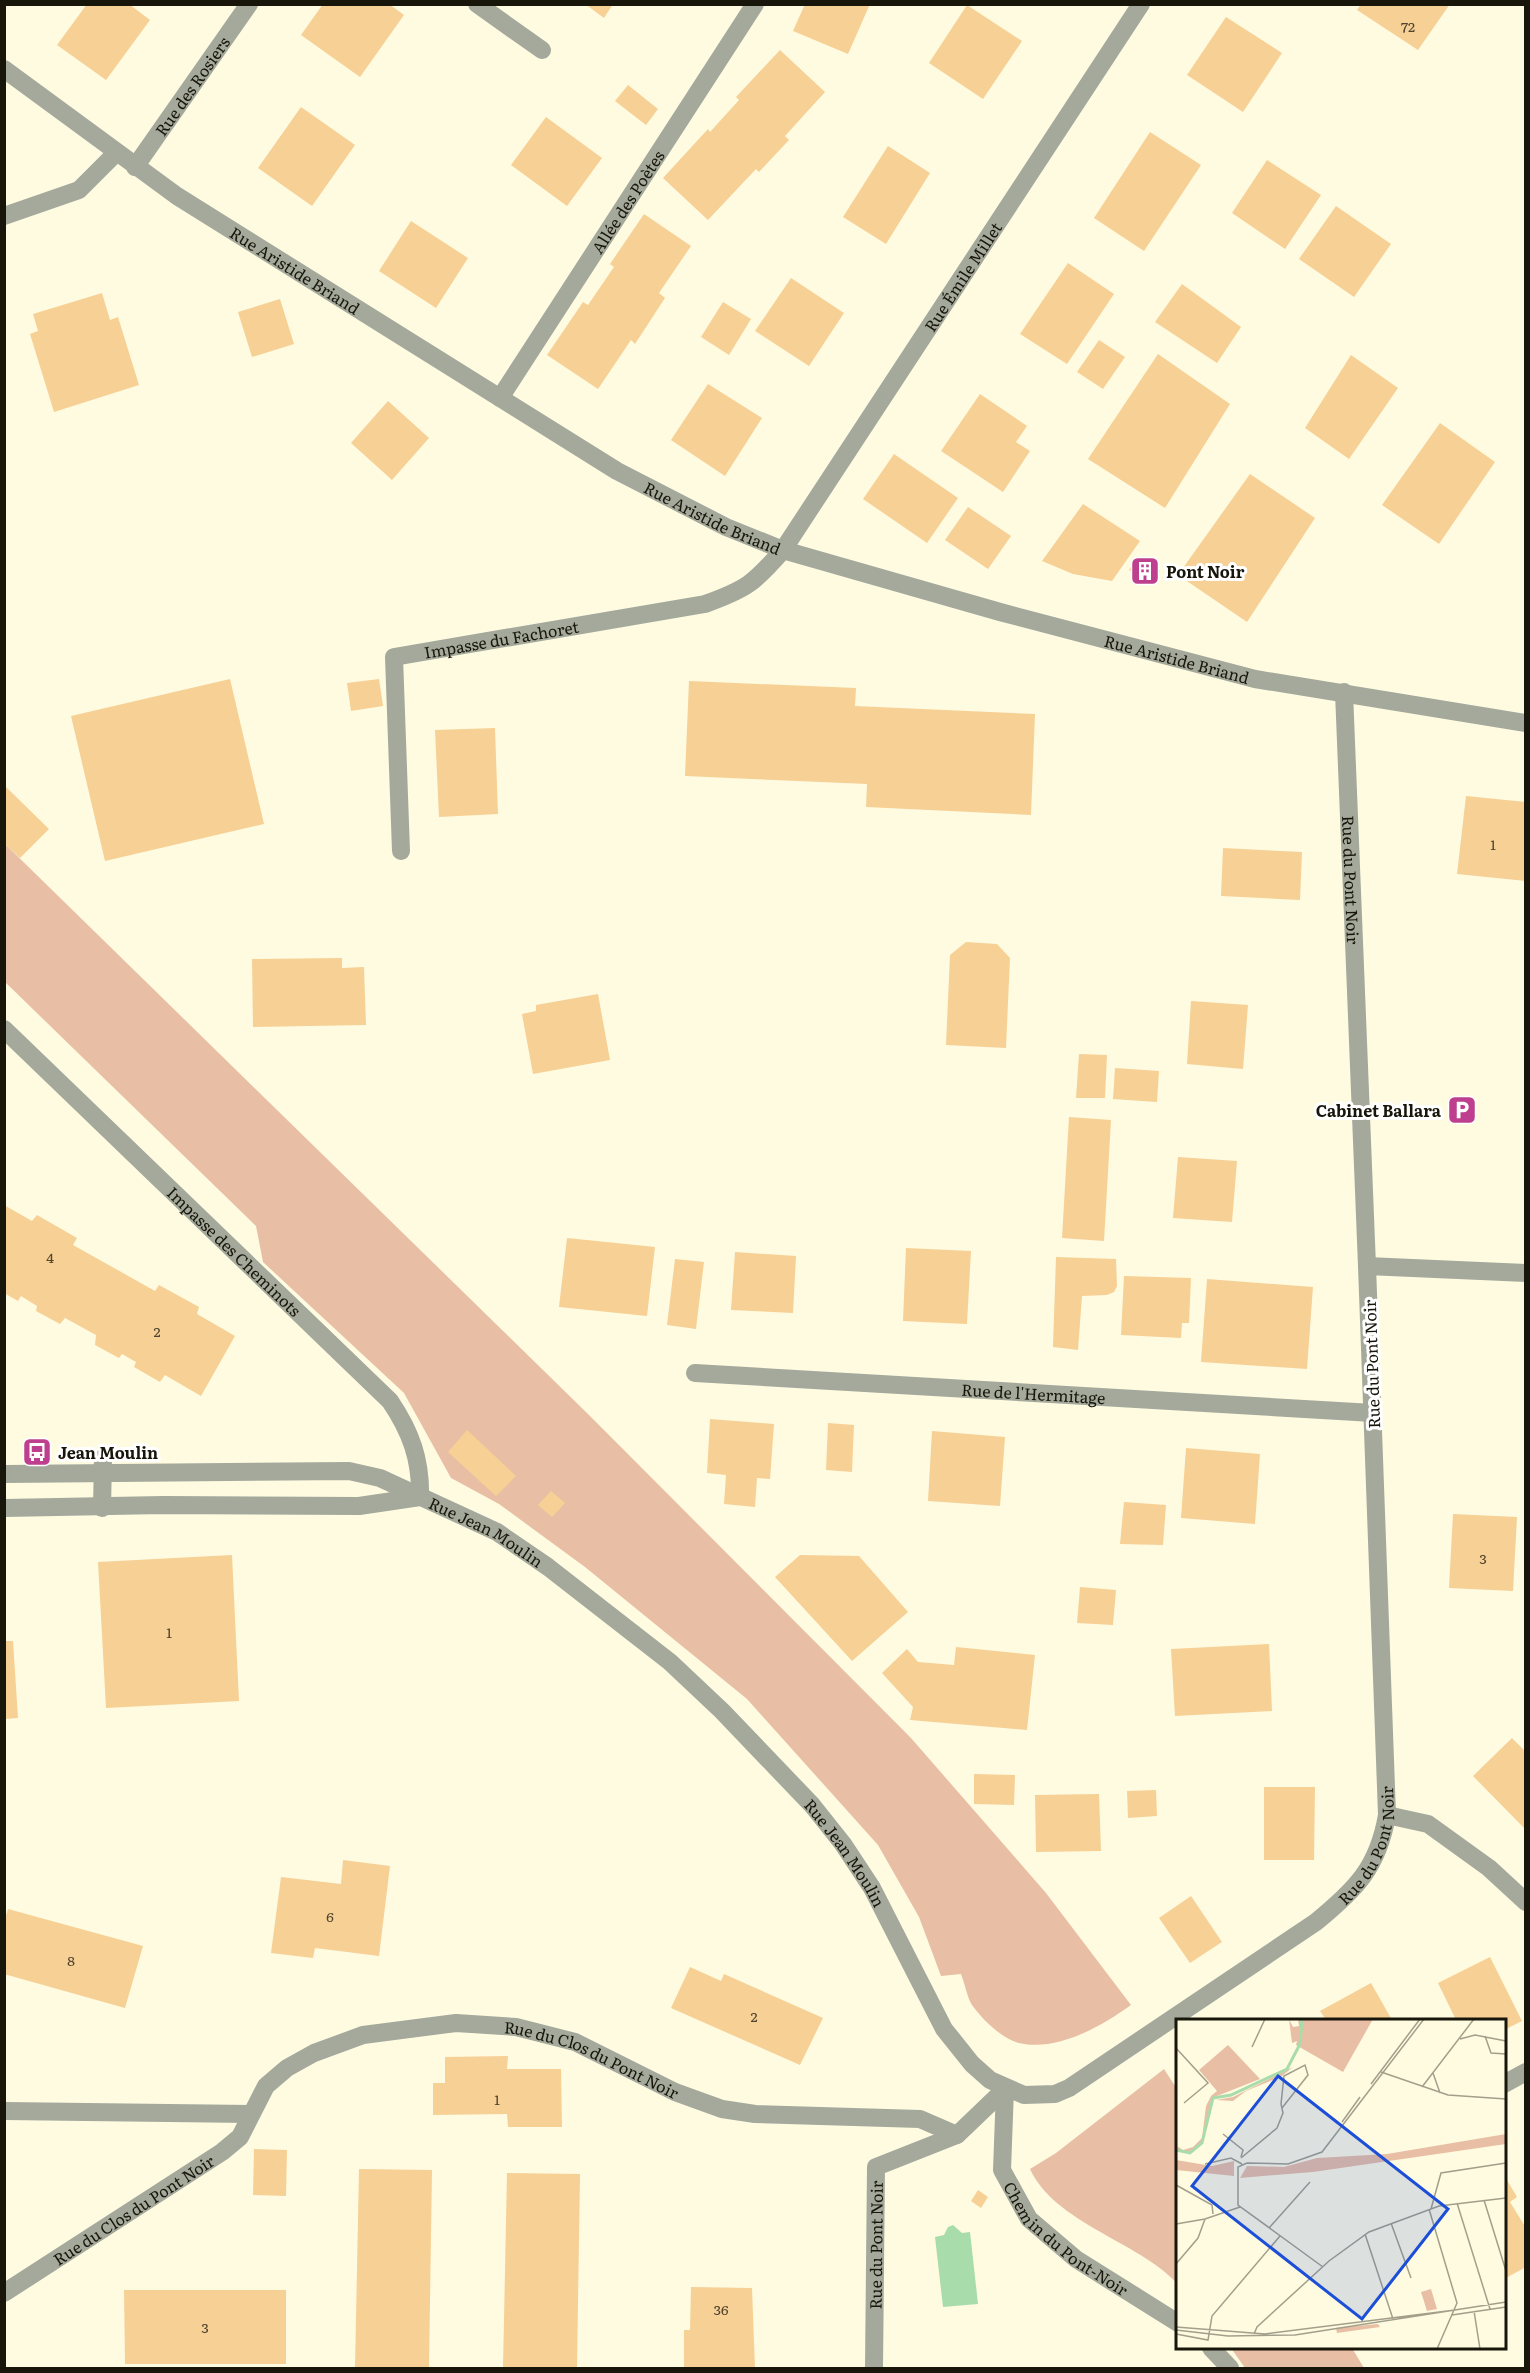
<svg xmlns="http://www.w3.org/2000/svg" width="1530" height="2373" font-family="Literata,serif">
<style>
.green{fill:#e8bfa5}
.water{fill:#a8dcab}
.building{fill:#f7d095}
.lines{fill:none;stroke-linecap:round;stroke-linejoin:round}
.service{stroke:#a4a99c;stroke-width:18}
.minor{stroke:#a4a99c;stroke-width:18}
.tertiary{stroke:#a4a99c;stroke-width:18}
.labels{text-anchor:middle;dominant-baseline:central;stroke-width:6;stroke-linejoin:round;paint-order:stroke}
.number-label{font-size:14px;fill:#50442e}
.street-label{font-size:16px;fill:#18160b;stroke:#fff}
.poi-label{font-size:16px;font-weight:bold;fill:#18160b;stroke:#fff;text-anchor:start}
.inset-river{fill:none;stroke:#a8dcab;stroke-width:3}
.inset-road{fill:none;stroke:#a29f8b;stroke-width:1.5}
.view{fill:#1d4ed8;fill-opacity:0.15;stroke:#1d4ed8;stroke-width:3}
.inset-edge{fill:none;stroke:#18160b;stroke-width:3}
</style>
<rect width="100%" height="100%" fill="#fefbe1"/>
<path class="green" d="M4,843L589,1415L911,1738L1046,1893L1131,2005C1102,2026 1057,2052 1019,2043C1002,2039 982,2019 972,2005C967,1997 965,1984 961,1974L941,1976L919,1917L878,1845L747,1699L585,1567L499,1504L451,1478L404,1393L263,1262L256,1226L5,982Z
M1164,2069L1177,2089V2283C1137,2241 1055,2223 1030,2169L1056,2153Z
M1231,2348H1352L1364,2368H1245Z"/>
<path class="water" d="M953,2225L962,2233L970,2232L978,2304L943,2307L935,2237L944,2235L948,2227Z"/>
<path class="building" d="M87,4H129L150,20L106,80L57,45Z
M323,4H389L404,15L360,77L301,35Z
M585,4H613L604,18Z
M805,4H870L848,54L793,31Z
M1361,4H1450L1418,50L1357,10Z
M967,5L1022,41L983,99L929,63Z
M1226,17L1282,53L1243,112L1187,75Z
M780,50L825,92L785,136L789,140L759,172L756,169L708,220L663,178L708,129L710,132L739,100L736,97Z
M628,85L658,109L646,125L615,101Z
M301,107L355,145L312,206L258,168Z
M546,117L602,158L567,206L511,165Z
M1150,132L1201,165L1144,251L1094,218Z
M888,146L930,173L886,244L843,217Z
M1267,160L1321,195L1285,249L1232,213Z
M1336,206L1391,244L1354,297L1299,259Z
M644,214L691,246L659,293L665,298L635,344L631,340L598,389L547,355L583,302L588,305L614,267L610,264Z
M411,221L468,258L436,308L379,271Z
M1068,263L1114,294L1067,364L1020,334Z
M791,278L844,313L809,366L755,331Z
M1182,284L1241,327L1217,363L1155,322Z
M102,293L110,320L118,317L139,385L54,412L30,334L38,331L33,314Z
M280,299L294,344L252,357L238,312Z
M723,302L751,319L729,355L701,337Z
M1099,340L1125,357L1103,389L1077,372Z
M1158,354L1230,404L1165,508L1088,459Z
M1351,355L1398,388L1349,459L1305,428Z
M708,384L762,418L725,476L671,440Z
M980,394L1027,426L1016,442L1030,451L1003,492L941,451Z
M388,401L429,438L392,480L351,443Z
M1440,423L1495,462L1439,544L1382,505Z
M894,454L958,498L927,543L863,499Z
M1250,474L1315,518L1247,622L1178,575Z
M1083,504L1140,541L1112,581L1073,574L1042,561Z
M968,507L1011,536L988,569L945,540Z
M1137,557L1160,571L1152,584L1129,570Z
M230,679L264,824L105,861L71,716Z
M379,679L383,706L351,711L347,683Z
M689,681L856,688L855,706L1035,714L1031,815L866,807L867,784L685,776Z
M495,728L498,814L439,817L435,730Z
M4,785L49,829L20,858L4,843Z
M1466,796L1526,802V881L1457,874Z
M1223,848L1302,852L1300,900L1221,896Z
M966,942L997,944L1010,958L1006,1048L946,1045L950,955Z
M342,958V968L364,967L366,1025L253,1027L252,959Z
M598,994L610,1060L533,1074L522,1014L536,1011V1005Z
M1191,1001L1248,1005L1243,1069L1187,1064Z
M1079,1054L1107,1055L1105,1098H1076Z
M1115,1068L1159,1071L1157,1102L1113,1099Z
M1069,1117L1111,1120L1104,1241L1062,1238Z
M1178,1157L1237,1161L1232,1222L1173,1218Z
M4,1205L32,1221L37,1215L77,1238L73,1245L155,1291L159,1285L199,1307L197,1314L235,1336L201,1396L165,1375L160,1382L134,1367L136,1362L122,1354L119,1358L95,1345L96,1335L65,1318L60,1324L36,1311L37,1306L21,1296L18,1301L4,1293Z
M567,1238L655,1247L647,1316L559,1307Z
M906,1248L971,1251L967,1324L903,1321Z
M735,1252L796,1256L793,1313L731,1310Z
M1056,1257L1116,1259L1117,1286L1114,1292L1107,1295L1082,1296L1078,1350L1053,1347Z
M675,1259L704,1262L696,1329L667,1325Z
M1124,1276L1191,1278L1189,1323H1182L1181,1338L1121,1335Z
M1207,1279L1313,1287L1307,1369L1201,1362Z
M710,1419L774,1424L770,1479L757,1478L755,1507L724,1504L726,1475L707,1473Z
M828,1423L854,1425L852,1472L826,1470Z
M467,1430L516,1476L496,1496L448,1452Z
M932,1431L1005,1437L1000,1506L928,1501Z
M1186,1448L1260,1454L1255,1524L1181,1518Z
M551,1491L565,1503L552,1517L538,1505Z
M1124,1502L1166,1505L1163,1545L1120,1544Z
M1453,1514L1517,1517L1513,1591L1449,1588Z
M232,1555L239,1701L106,1708L98,1562Z
M800,1555L859,1556L908,1612L852,1661L775,1577Z
M1080,1587L1116,1590L1113,1625L1077,1623Z
M4,1641H13L18,1718L4,1719Z
M1269,1644L1272,1711L1175,1716L1171,1649Z
M956,1647L1035,1655L1027,1730L910,1720L913,1707L882,1673L907,1649L918,1662L954,1665Z
M1512,1738L1526,1752V1830L1473,1776Z
M974,1774L1015,1775L1014,1805L974,1804Z
M1264,1787H1315L1314,1860H1264Z
M1156,1790L1157,1816L1128,1818L1127,1791Z
M1099,1794L1101,1851L1036,1852L1035,1795Z
M343,1860L390,1866L379,1956L315,1948L313,1958L271,1953L281,1877L341,1884Z
M1191,1896L1222,1942L1190,1963L1159,1918Z
M8,1909L143,1946L125,2008L4,1974V1922Z
M1490,1957L1522,2021L1504,2030V2020H1456L1438,1983Z
M690,1967L721,1981L724,1974L823,2018L800,2065L671,2008Z
M1371,1983L1392,2020H1326L1320,2011Z
M508,2056L507,2069H561L562,2127H508L507,2114L433,2115V2083H445V2057Z
M254,2149L287,2150L286,2196L253,2195Z
M359,2169L432,2170L429,2368H355Z
M507,2173L580,2174L577,2368H503Z
M1504,2175L1517,2197L1510,2202L1526,2228V2267L1504,2279Z
M978,2190L988,2197L981,2208L971,2201Z
M691,2287L752,2288L755,2368H684V2330H690Z
M124,2290H286V2364H125Z"/>
<g class="lines">
<g class="service">
<path d="M477,4L542,50"/>
<path id="s1" d="M401,851L394,657L705,604C747,589 754,583 783,550"/>
<path id="s2" d="M4,1029L390,1401C411,1432 421,1460 420,1497"/>
<path d="M102,1508L103,1458"/>
<path d="M1504,2084L1526,2072"/>
</g>
<g class="minor">
<path id="s3" d="M4,69L177,196L617,471L726,527L783,550L1000,612L1255,679L1526,723"/>
<path id="s4" d="M135,167L249,4"/>
<path d="M4,216L79,190L116,153"/>
<path id="s5" d="M500,398L755,4"/>
<path id="s6" d="M783,550L1141,4"/>
<path id="s7" d="M1344,692L1367,1266"/>
<path id="s8" d="M695,1373L1373,1413"/>
<path d="M1387,1815L1428,1824L1489,1868L1526,1902"/>
<path id="s9" d="M1005,2089L1002,2170L1029,2219L1076,2259L1178,2323"/>
<path d="M4,2111L251,2114"/>
<path id="s10" d="M4,2293L222,2152L240,2137L266,2086L287,2068L314,2053L363,2035L456,2023L516,2027L575,2042L675,2092L722,2109L755,2114L920,2119L957,2135"/>
<path d="M1211,2348L1230,2368"/>
<path id="s11" d="M874,2368L876,2167L957,2135L1005,2089"/>
</g>
<g class="tertiary">
<path id="s12" d="M4,1474L349,1471L380,1478L497,1532L548,1567L670,1662L722,1711L812,1805L843,1844L872,1888L944,2029L972,2064L990,2080L1024,2095L1055,2094L1069,2088L1316,1922C1355,1890 1378,1868 1387,1815L1367,1266L1526,1273"/>
<path d="M4,1508L163,1505L359,1506L420,1497"/>
</g>
</g>
<defs>
<g id="building-square" transform="scale(1.5)"><rect x="-9" y="-9" width="18" height="18" rx="4" fill="#bd3f8d" stroke="#fff"/><path d="M-4-6H4V6H1V3H-1V6H-4ZM-2.5-4.3h1.7v1.8h-1.7ZM.8-4.3h1.7v1.8H.8ZM-2.5-1h1.7V.8h-1.7ZM.8-1h1.7V.8H.8Z" fill="#fff"/></g>
<g id="parking-square" transform="scale(1.5)"><rect x="-9" y="-9" width="18" height="18" rx="4" fill="#bd3f8d" stroke="#fff"/><path d="M-3.5-5.5H1a3.5 3.5 0 0 1 0 7H-1V5.5H-3.5ZM-1-3.4V-.6H.8a1.4 1.4 0 0 0 0-2.8Z" fill="#fff"/></g>
<g id="bus-square" transform="scale(1.5)"><rect x="-9" y="-9" width="18" height="18" rx="4" fill="#bd3f8d" stroke="#fff"/><path d="M-5-6H5V4H4V6H2V4H-2V6H-4V4H-5ZM-3.5-4V0h7V-4ZM-3.5 1.2v1.5H-2V1.2ZM2 1.2v1.5H3.5V1.2Z" fill="#fff"/></g>
</defs>
<g fill-rule="evenodd">
<use href="#building-square" x="1145" y="571"/>
<use href="#parking-square" x="1462" y="1110"/>
<use href="#bus-square" x="37" y="1452"/>
</g>
<g class="labels">
<g class="number-label">
<text x="1408" y="26">72</text>
<text x="1493" y="844">1</text>
<text x="50" y="1257">4</text>
<text x="157" y="1331">2</text>
<text x="1483" y="1558">3</text>
<text x="169" y="1632">1</text>
<text x="330" y="1916">6</text>
<text x="71" y="1960">8</text>
<text x="754" y="2016">2</text>
<text x="497" y="2099">1</text>
<text x="721" y="2309">36</text>
<text x="205" y="2327">3</text>
</g>
<g class="street-label">
<text stroke="none"><textPath href="#s4" startOffset="99">Rue des Rosiers</textPath></text>
<text stroke="none"><textPath href="#s5" startOffset="234">Allée des Poètes</textPath></text>
<text stroke="none"><textPath href="#s3" startOffset="354">Rue Aristide Briand</textPath></text>
<text stroke="none"><textPath href="#s6" startOffset="327">Rue Émile Millet</textPath></text>
<text stroke="none"><textPath href="#s3" startOffset="840">Rue Aristide Briand</textPath></text>
<text stroke="none"><textPath href="#s1" startOffset="303">Impasse du Fachoret</textPath></text>
<text stroke="none"><textPath href="#s3" startOffset="1326">Rue Aristide Briand</textPath></text>
<text stroke="none"><textPath href="#s7" startOffset="188">Rue du Pont Noir</textPath></text>
<text stroke="none"><textPath href="#s2" startOffset="320">Impasse des Cheminots</textPath></text>
<text transform="translate(1371 1364) rotate(-92)">Rue du Pont Noir</text>
<text stroke="none"><textPath href="#s8" startOffset="339">Rue de l'Hermitage</textPath></text>
<text stroke="none"><textPath href="#s12" startOffset="496">Rue Jean Moulin</textPath></text>
<text stroke="none"><textPath href="#s12" startOffset="1731">Rue du Pont Noir</textPath></text>
<text stroke="none"><textPath href="#s12" startOffset="982">Rue Jean Moulin</textPath></text>
<text stroke="none"><textPath href="#s10" startOffset="687">Rue du Clos du Pont Noir</textPath></text>
<text stroke="none"><textPath href="#s10" startOffset="154">Rue du Clos du Pont Noir</textPath></text>
<text stroke="none"><textPath href="#s9" startOffset="177">Chemin du Pont-Noir</textPath></text>
<text stroke="none"><textPath href="#s11" startOffset="123">Rue du Pont Noir</textPath></text>
</g>
<g class="poi-label">
<text x="1166" y="571">Pont Noir</text>
<text x="1441" y="1110" text-anchor="end">Cabinet Ballara</text>
<text x="58" y="1452">Jean Moulin</text>
</g>
</g>
<g transform="translate(1176 2019)">
<rect width="330" height="330" fill="#fefbe1"/>
<path d="M113,0L117,8L123,7L122,0H197L167,53L120,26L121,22L116,24ZM52,26L84,60L36,79L25,124L13,133L2,131L0,116L1,127L7,131L17,128L26,119L30,87L35,77L41,72L23,51ZM117,48L106,57L70,72L57,82L40,81L57,78ZM330,115V125L137,153L64,159L71,147L108,148L141,139L211,135ZM0,141L36,147L58,142V157L0,151ZM255,270L261,290L251,292L245,273ZM202,305L204,308L161,314L160,309Z" fill="#e8bfa5"/>
<path class="inset-river" d="M124,25L126,0M0,131L14,134L26,124L37,79L55,76L111,50L124,25"/>
<path class="inset-road" d="M309,17L315,34L330,35M284,20L299,16L330,22M76,28L89,0M0,29L32,64L8,84M205,53L272,76L330,80M257,54L264,74M195,65L244,0M246,68L298,0M166,103L184,78M47,115L67,131L65,138M65,139L101,109L107,94L105,85L108,57L129,46L132,56L106,89M29,145L55,139L66,145M0,166L36,186L37,195M308,181L330,252M281,184L314,290M253,190L281,284L261,330M255,190L265,154L330,144M215,204L235,259M0,205L29,200L64,188M93,209L134,163M189,215L217,300M0,245L22,219L29,200M147,248L62,186V148L71,144L112,145L146,133L248,0M298,292L304,330M276,296L330,288M0,308L89,315L279,291M0,311L52,317L119,316L330,283M0,315L32,321L36,297L104,217M78,315L81,308L153,242L193,213L263,187L330,179"/>
<path class="view" d="M102,57L272,190L186,300L16,167Z"/>
<rect width="330" height="330" class="inset-edge"/>
</g>
<rect width="1530" height="2373" fill="none" stroke="#18160b" stroke-width="12"/>
</svg>
